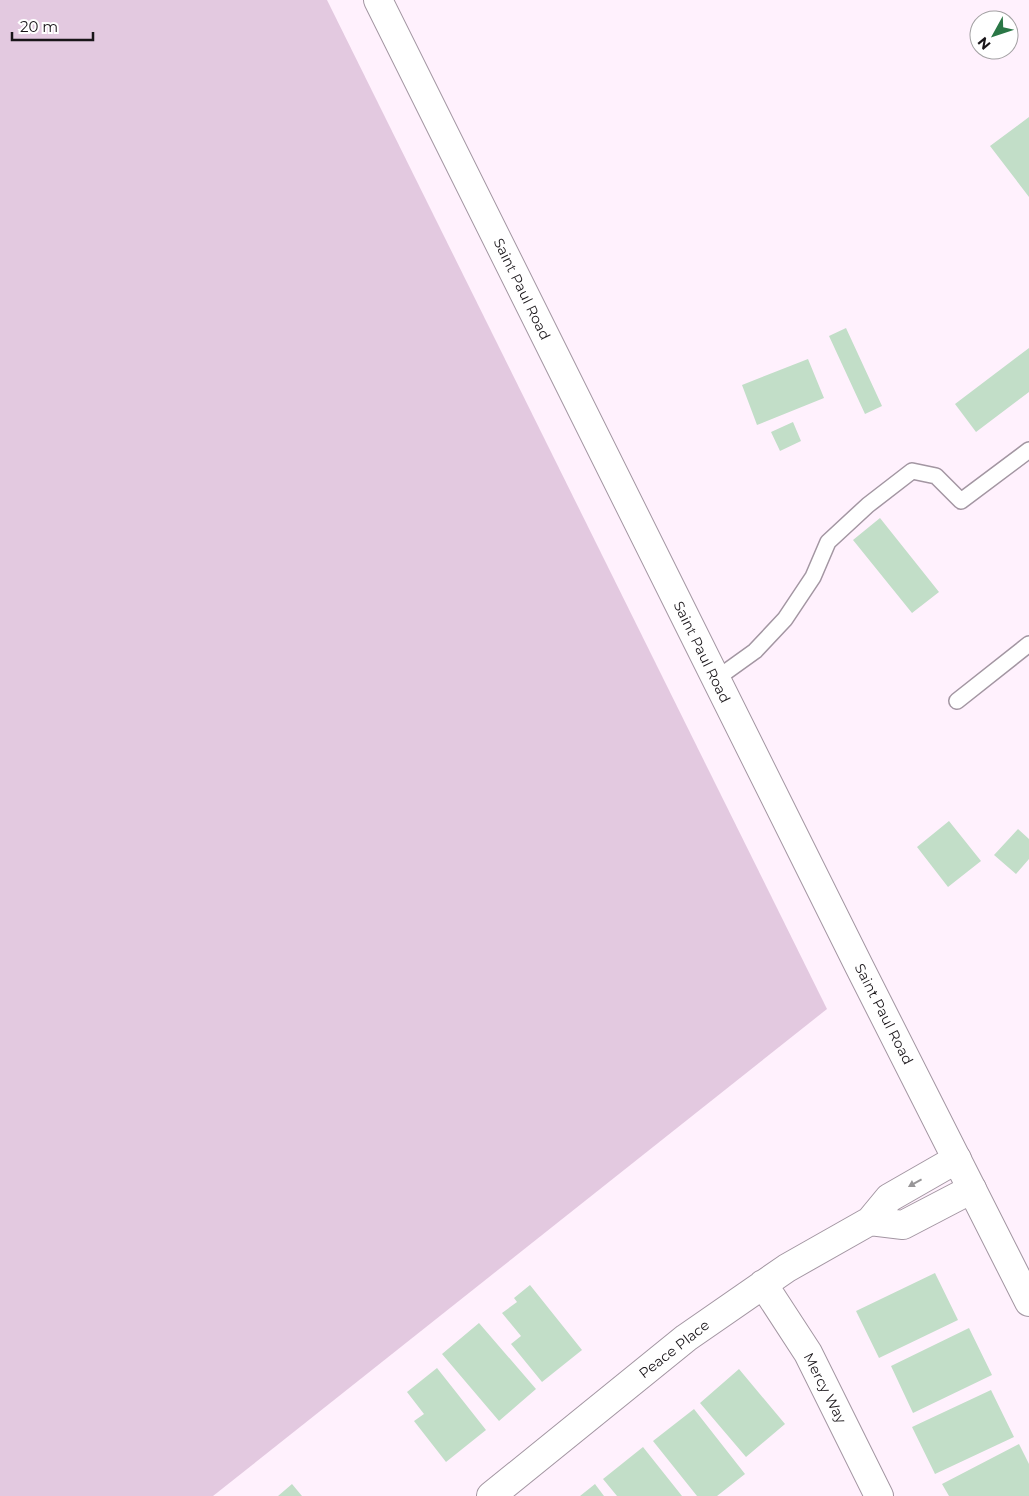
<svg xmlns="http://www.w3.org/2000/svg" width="1029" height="1496" font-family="Montserrat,sans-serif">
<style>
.green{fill:#e3c9e0}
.building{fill:#c2dec8}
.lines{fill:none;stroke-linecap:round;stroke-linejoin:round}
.service-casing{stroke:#a396a2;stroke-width:18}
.minor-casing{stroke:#a396a2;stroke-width:30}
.tertiary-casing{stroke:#a396a2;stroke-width:30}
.service{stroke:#fff;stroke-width:15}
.minor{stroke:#fff;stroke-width:28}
.tertiary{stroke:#fff;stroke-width:28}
.oneway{fill:#989698}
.labels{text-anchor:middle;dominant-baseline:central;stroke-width:4;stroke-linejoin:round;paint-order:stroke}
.street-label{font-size:14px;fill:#191519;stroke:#fff}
</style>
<rect width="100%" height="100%" fill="#fff1fd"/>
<path class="green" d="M0,0H327L827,1009L213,1496H0Z"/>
<path class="building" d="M1029,117V197L990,146Z
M846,328L882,406L865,414L829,336Z
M1029,348V392L976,432L955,404Z
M808,359L824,398L757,425L742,385Z
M793,422L801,441L780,451L771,432Z
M880,518L939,592L912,613L853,540Z
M949,821L981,861L948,887L917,847Z
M1018,829L1029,839V859L1016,874L994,855Z
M935,1273L958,1320L879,1358L856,1311Z
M530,1285L582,1350L542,1382L511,1344L521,1336L502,1313L517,1302L514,1298Z
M479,1323L536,1389L499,1421L442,1354Z
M969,1328L992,1375L913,1413L891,1366Z
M437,1368L486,1430L446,1462L414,1421L424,1414L407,1392Z
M739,1369L785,1424L746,1457L700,1403Z
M991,1390L1014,1437L935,1474L912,1427Z
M694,1409L745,1474L717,1496H697L653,1441Z
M1019,1444L1029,1464V1496H949L942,1484Z
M643,1447L682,1496H617L603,1479Z
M292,1484L302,1496H278Z
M595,1484L604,1496H580Z"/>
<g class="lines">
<g class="service-casing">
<path id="service" d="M716,679L755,651L785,619L813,577L828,542L868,505L912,471L936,476L961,501L1029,450
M957,701L1029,644"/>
</g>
<g class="minor-casing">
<path id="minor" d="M957,1159L889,1198L870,1221L903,1225L972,1189
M763,1284L808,1353L879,1496
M491,1496L686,1338L787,1268L870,1221"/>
</g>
<g class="tertiary-casing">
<path id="tertiary" d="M378,0L859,966L1029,1302"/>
</g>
<use href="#service" class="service"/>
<use href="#minor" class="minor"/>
<use href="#tertiary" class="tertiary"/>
</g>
<defs><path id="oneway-solid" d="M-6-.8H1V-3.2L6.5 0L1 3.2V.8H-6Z" transform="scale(1.25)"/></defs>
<use class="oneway" href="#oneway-solid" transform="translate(915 1183) rotate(151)"/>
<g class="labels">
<g class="street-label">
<text transform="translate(522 289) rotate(64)">Saint Paul Road</text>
<text transform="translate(702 652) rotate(64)">Saint Paul Road</text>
<text transform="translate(884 1014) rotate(63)">Saint Paul Road</text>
<text transform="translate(674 1349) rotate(-38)">Peace Place</text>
<text transform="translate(825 1388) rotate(63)">Mercy Way</text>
</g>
</g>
<g transform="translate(994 35) rotate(230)"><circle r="24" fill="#ffffff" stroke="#a3a1a3"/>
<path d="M0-4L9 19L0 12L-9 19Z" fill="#2a7746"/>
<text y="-8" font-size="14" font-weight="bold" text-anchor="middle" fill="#191519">N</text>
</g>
<path d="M12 32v8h81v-8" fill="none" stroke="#191519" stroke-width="2.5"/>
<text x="20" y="32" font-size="15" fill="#191519" stroke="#ffffff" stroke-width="4" paint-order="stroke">20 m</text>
</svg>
